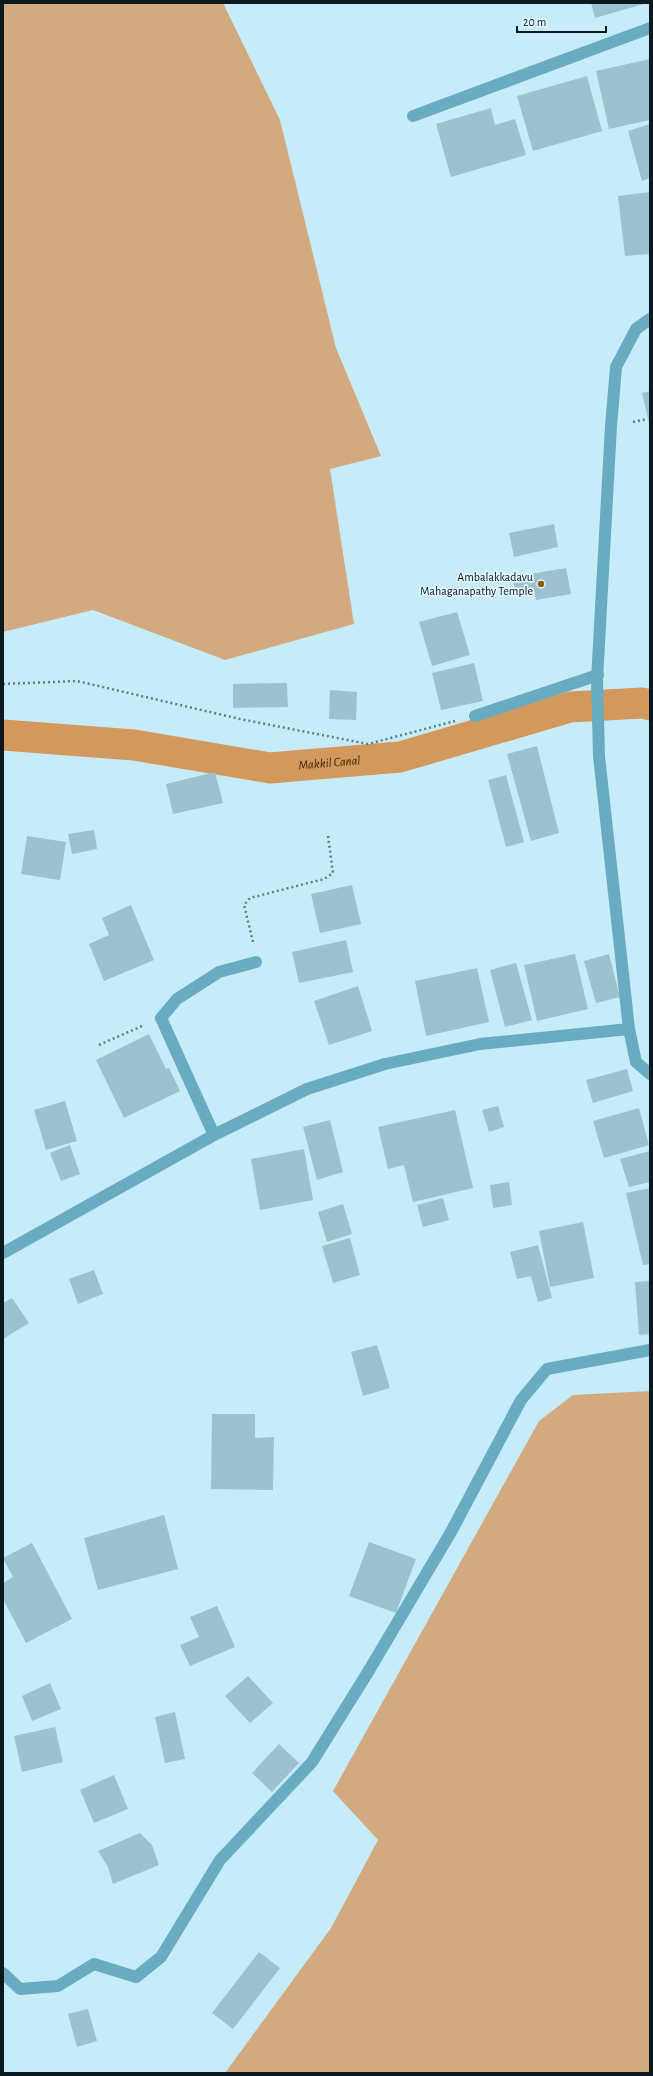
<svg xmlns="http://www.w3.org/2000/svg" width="653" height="2076" font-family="'Alegreya Sans',sans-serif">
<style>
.green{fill:#d3aa7f}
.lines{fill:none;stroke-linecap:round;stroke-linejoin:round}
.canal{stroke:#d3995c;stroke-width:31}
.building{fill:#9dc1ce}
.path{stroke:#627b84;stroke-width:2.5;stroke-dasharray:2 3;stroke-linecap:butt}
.minor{stroke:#69abc1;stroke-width:12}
.poi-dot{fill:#925b12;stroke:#e0f6fe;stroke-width:1.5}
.labels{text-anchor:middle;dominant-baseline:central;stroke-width:3.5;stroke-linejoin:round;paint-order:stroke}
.poi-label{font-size:12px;fill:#0b191e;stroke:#e0f6fe;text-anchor:end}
.water-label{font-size:13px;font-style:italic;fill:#3c2408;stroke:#e0f6fe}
</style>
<rect width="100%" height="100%" fill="#c7ecf9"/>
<path class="green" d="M3,3H223L280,120L336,348L381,456L330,469L354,624L225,660L93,610L3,632Z
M650,1391V2073H225L331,1928L378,1840L333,1791L539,1421L573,1395Z"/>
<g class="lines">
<path class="canal" id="s1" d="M3,735L134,745L270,768L400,757L570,707L642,703L650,705"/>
</g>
<path class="building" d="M591,3H647L595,18Z
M650,59V120L609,129L596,71Z
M587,76L602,131L533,151L517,96Z
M491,108L495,125L515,119L526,155L451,177L436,124Z
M650,124V178L642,181L628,131Z
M650,192V254L625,256L618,196Z
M650,391V423H649L642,393Z
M554,524L558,547L514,557L509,533Z
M566,568L571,594L536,600L534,590L515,593L513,577Z
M457,612L470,655L432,666L419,622Z
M474,663L483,701L441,710L432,673Z
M287,683L288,707L233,708V684Z
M330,690L357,692L356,720L329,719Z
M537,746L559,833L531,841L507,754Z
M215,772L223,803L173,814L166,784Z
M506,775L524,842L506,847L488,780Z
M94,830L97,849L72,854L68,834Z
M27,836L66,842L60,880L21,874Z
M352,885L361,924L320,933L311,894Z
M131,905L154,960L104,981L89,944L109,935L102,918Z
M346,940L353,972L299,983L292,952Z
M575,954L588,1009L537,1021L524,965Z
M609,954L620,997L596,1003L584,961Z
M516,963L532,1020L505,1027L490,970Z
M477,968L489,1022L426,1036L415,981Z
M358,986L372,1031L329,1045L314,1001Z
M149,1034L166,1069L169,1068L180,1091L124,1118L96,1060Z
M627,1069L633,1091L593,1103L586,1080Z
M65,1101L77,1141L46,1150L34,1110Z
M498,1106L504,1127L489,1132L482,1110Z
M639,1108L649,1145L604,1158L593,1121Z
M455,1110L473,1188L413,1202L404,1165L388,1169L378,1127Z
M330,1120L343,1172L317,1180L303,1127Z
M70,1145L80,1174L61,1181L50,1153Z
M304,1149L313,1200L260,1210L251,1159Z
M650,1151V1182L629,1187L620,1159Z
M509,1182L512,1205L493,1208L490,1185Z
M650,1188V1264L643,1265L626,1193Z
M443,1198L449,1220L423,1227L417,1205Z
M343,1204L352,1234L327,1242L318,1212Z
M583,1222L594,1278L550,1287L539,1231Z
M350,1238L360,1275L333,1283L322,1246Z
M538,1245L552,1298L538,1302L531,1276L517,1279L510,1252Z
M94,1270L103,1294L78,1304L69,1279Z
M650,1281V1334L639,1335L635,1282Z
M12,1298L29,1323L3,1339V1303Z
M377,1345L390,1388L363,1396L351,1352Z
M212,1414H255V1438L274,1437L273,1490L211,1489Z
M164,1515L178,1569L98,1590L84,1538Z
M369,1542L416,1559L396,1613L349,1596Z
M32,1543L72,1619L26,1643L3,1599V1583L13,1577L3,1558Z
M217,1606L235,1647L190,1666L180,1645L199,1637L190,1617Z
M248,1676L273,1703L250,1723L225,1696Z
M50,1683L61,1709L32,1721L22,1696Z
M175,1712L185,1759L165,1763L155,1717Z
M55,1727L63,1762L22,1772L14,1736Z
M279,1744L299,1763L272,1792L252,1773Z
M114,1775L128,1809L94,1823L80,1790Z
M140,1833L152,1845L159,1865L113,1884L108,1867L98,1851Z
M259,1952L280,1968L233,2029L212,2013Z
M88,2009L97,2041L77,2047L68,2014Z"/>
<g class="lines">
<path class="path" d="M633,422L647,419
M3,684L77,681L240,719L368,744L455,721
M253,942L244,905L250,898L324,879L333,873L328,836
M99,1045L142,1026"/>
<path class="minor" d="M413,116L650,28
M650,319L636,329L616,367L611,426L597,680L599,756L629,1029L636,1062L650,1074
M475,716L598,675
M214,1135L161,1018L177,999L219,972L256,962
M3,1253L214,1135L307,1089L385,1064L480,1044L629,1029
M3,1973L20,1989L58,1986L94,1964L136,1977L161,1957L220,1860L312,1762L368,1672L451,1532L521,1400L547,1369L650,1350"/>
</g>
<circle class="poi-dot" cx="541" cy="584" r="4"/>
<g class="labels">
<g class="poi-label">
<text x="533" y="577">Ambalakkadavu<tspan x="533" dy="14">Mahaganapathy Temple</tspan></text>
</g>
<g class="water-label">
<text stroke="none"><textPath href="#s1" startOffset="329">Makkil Canal</textPath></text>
</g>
</g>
<rect width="653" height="2076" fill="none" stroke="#0b191e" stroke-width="8"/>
<path d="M517 26v6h89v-6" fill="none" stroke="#0b191e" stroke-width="2"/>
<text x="523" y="26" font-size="12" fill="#0b191e" stroke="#e0f6fe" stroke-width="3" paint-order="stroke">20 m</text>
</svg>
